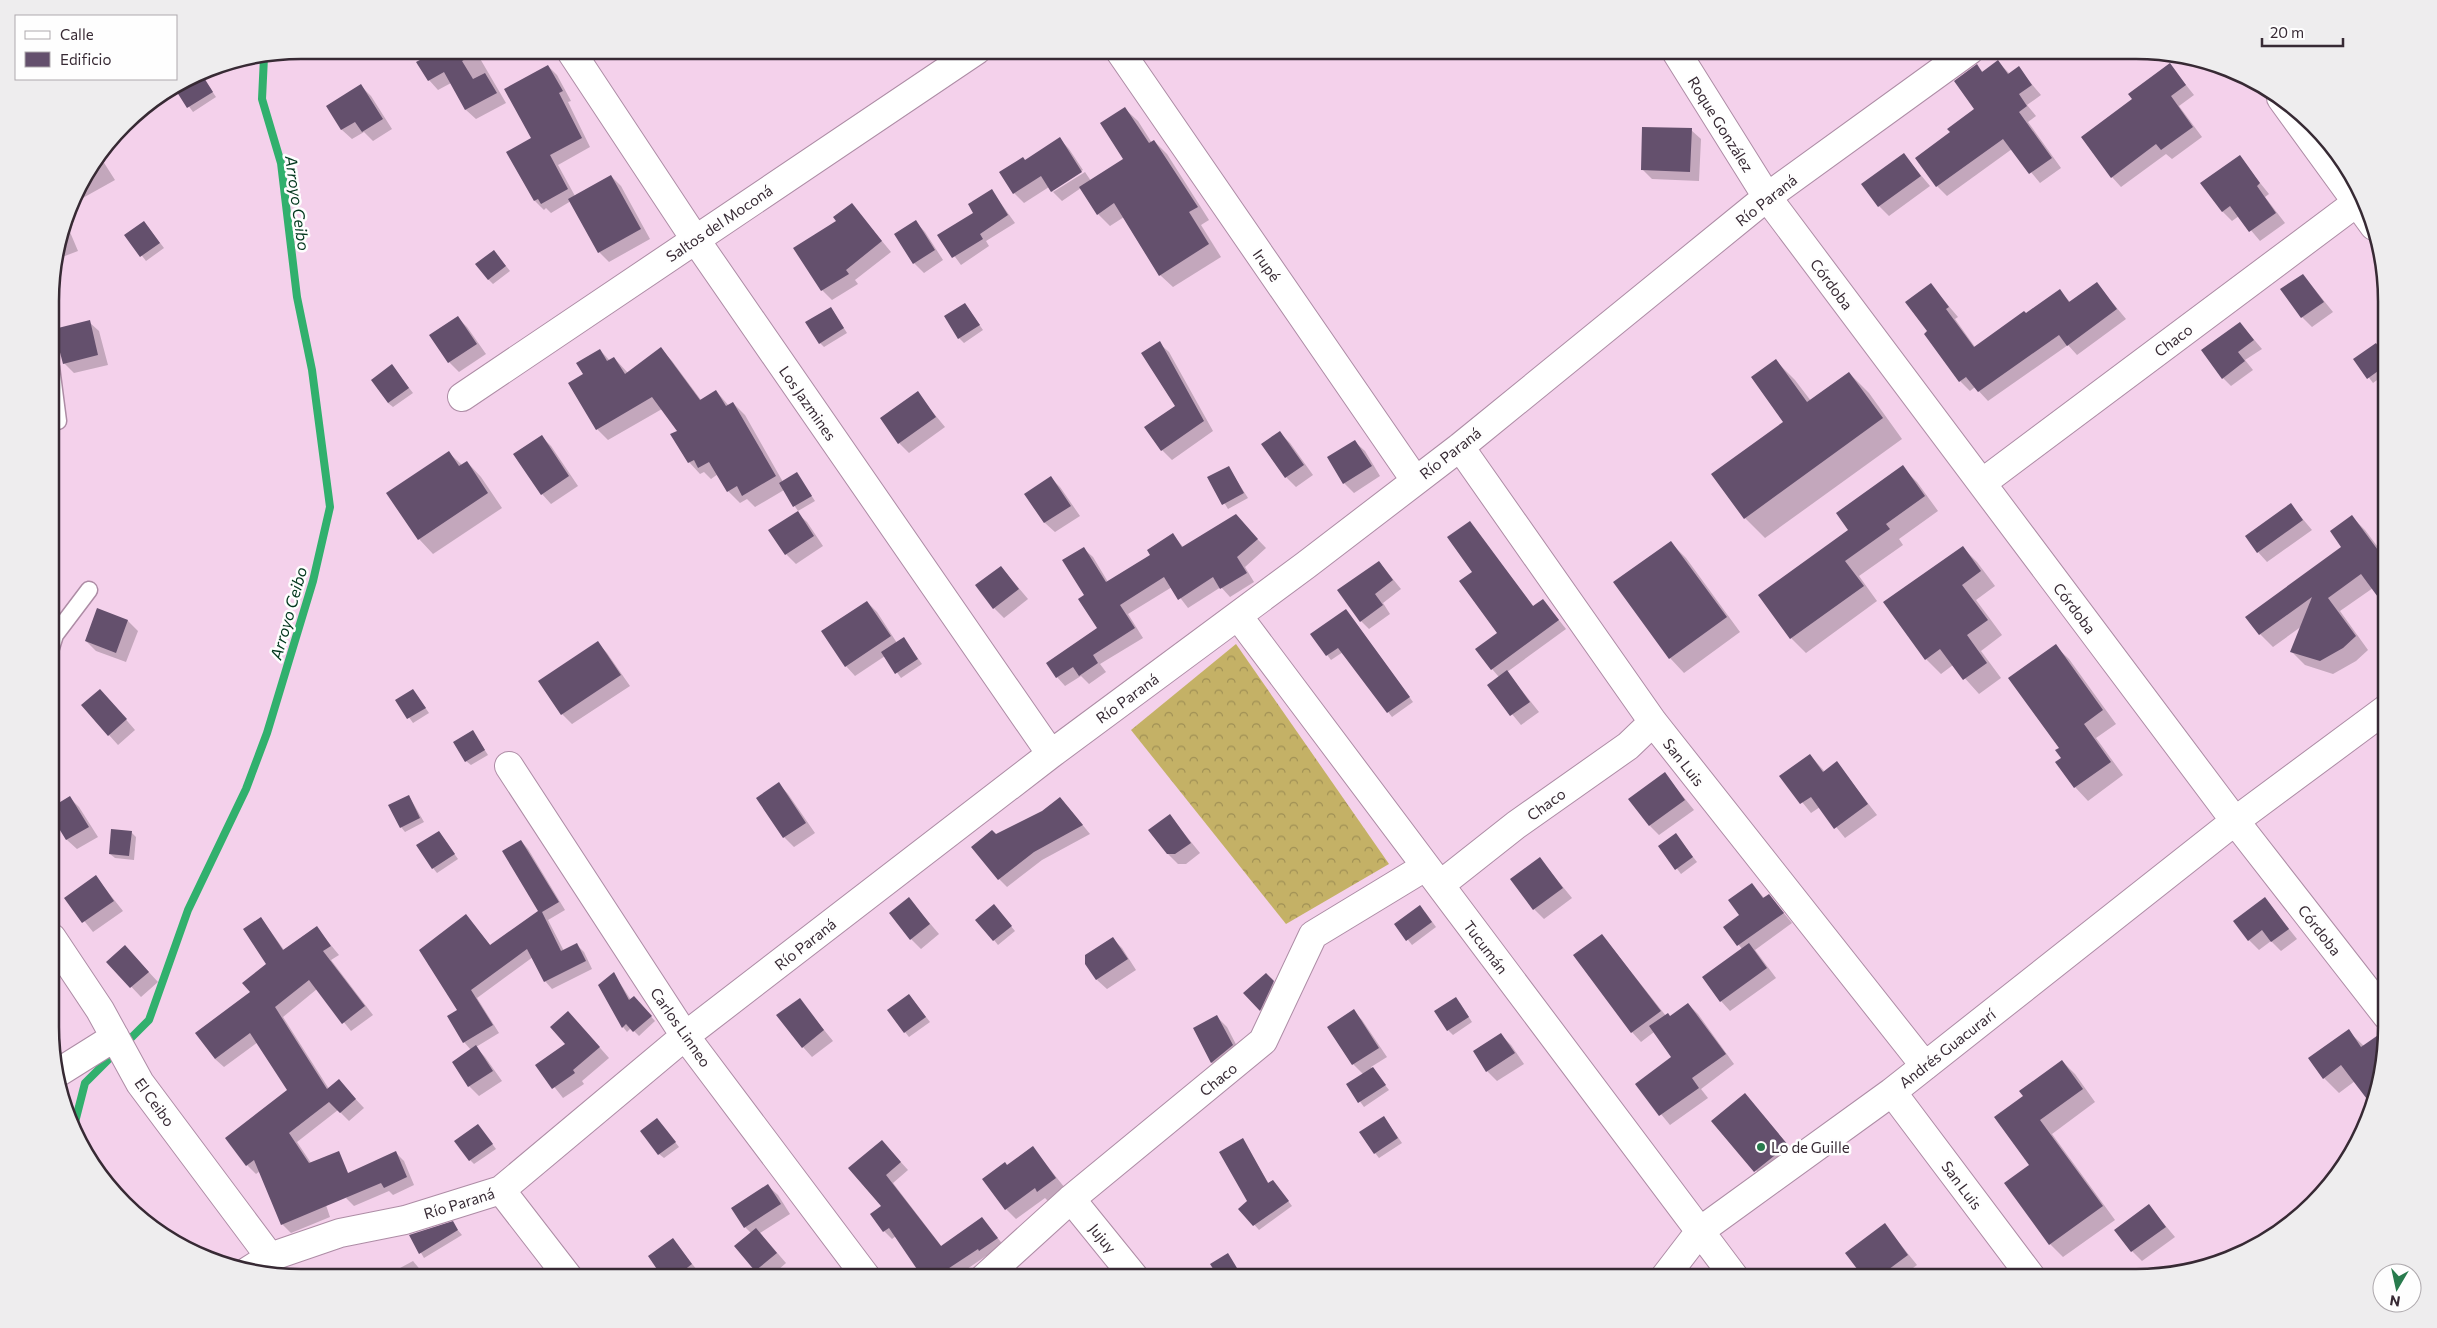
<svg xmlns="http://www.w3.org/2000/svg" width="2437" height="1328" font-family="Commissioner,sans-serif">
<style>
.forest{fill:url(#forest-crowns)}
.shadow{fill:#0003}
.lines{fill:none;stroke-linecap:round;stroke-linejoin:round}
.stream{stroke:#31b06d;stroke-width:8}
.building{fill:#64506d}
.lane-casing{stroke:#ad8ca5;stroke-width:19}
.street-casing{stroke:#ad8ca5;stroke-width:30}
.secondary-casing{stroke:#ad8ca5;stroke-width:30}
.lane{stroke:#fff;stroke-width:16}
.street{stroke:#fff;stroke-width:28}
.secondary{stroke:#fff;stroke-width:28}
.poi-dot{fill:#287b4d;stroke:#fefefe;stroke-width:2}
.labels{text-anchor:middle;dominant-baseline:central;stroke-width:5;stroke-linejoin:round;paint-order:stroke}
.street-label{font-size:15px;fill:#372a34;stroke:#fefefe}
.poi-label{font-size:15px;fill:#372a34;stroke:#fefefe;text-anchor:start}
.water-label{font-size:16px;font-style:italic;fill:#01361c;stroke:#fefefe}
.rim{fill:none;stroke:#372a34;stroke-width:2.5}
</style>
<defs>
<pattern id="forest-crowns" width="20" height="18" patternUnits="userSpaceOnUse" patternTransform="scale(1.25)"><rect width="20" height="18" fill="#c4b166"/><path d="M2 6a3 3 0 1 1 6 0M12 15a3 3 0 1 1 6 0" fill="none" stroke="#a09055"/></pattern>
</defs>
<rect width="100%" height="100%" fill="#f4d1eb"/>
<path class="forest" d="M1236,644L1389,864L1286,924L1131,730Z"/>
<path class="shadow" d="M440,50H475L506,103L476,119L466,110L451,83L438,90L429,80Z
M1998,62L2010,74L2018,68L2041,95L2027,105L2036,116L2028,122L2061,168L2040,183L2012,149L1947,196L1937,186L1951,133L1976,109L1977,66L1984,73Z
M2170,65L2194,95L2179,106L2202,137L2172,159L2166,154L2121,187L2112,177L2134,100Z
M548,66L557,75L571,101L568,102L590,147L558,165L575,196L611,176L621,186L650,239L609,262L599,252L571,201L551,213L546,208L544,210L535,201L533,139Z
M201,75L216,97L193,112L177,90Z
M361,86L371,96L392,129L373,141L364,132L352,139L342,130L327,106Z
M1125,109L1138,121L1152,143L1154,141L1167,154L1209,220L1201,225L1221,257L1173,287L1160,275L1124,217L1110,226L1098,214L1081,188L1062,201L1053,192L1085,172L1091,181L1125,160Z
M1691,130L1701,139L1699,181L1652,179L1642,169Z
M1060,139L1069,149L1083,170L1053,189V192L1049,187L1024,203L1014,193L1025,161Z
M1904,155L1930,186L1889,216L1879,206Z
M2239,157L2269,194L2265,197L2285,223L2260,241L2239,216L2232,221L2222,211Z
M101,158L115,180L72,204L76,190Z
M992,191L1015,223L986,241L989,246L961,265L939,235L975,213Z
M852,205L891,252L855,280L858,284L832,300L822,290L838,221Z
M916,222L925,232L943,260L924,273L914,263Z
M67,225L78,251L57,259Z
M148,227L164,248L146,261L126,235Z
M498,256L510,271L493,284L488,279Z
M2303,275L2333,312L2312,327L2302,317Z
M2097,284L2126,319L2077,355L2068,345L1988,401L1975,387L1970,391L1960,381L1929,332L1931,285L1958,317L1955,319L1975,347L2060,291L2071,303Z
M965,304L983,330L964,343L959,338Z
M831,308L847,333L824,347L820,343Z
M457,317L467,327L486,354L459,372L449,362Z
M89,322L99,331L108,365L74,373L64,363Z
M2240,323L2262,349L2245,360L2253,370L2231,386L2223,378Z
M1159,343L1169,352L1213,431L1172,460L1162,450L1177,406Z
M661,349L672,361L701,400L716,391L729,406L733,403L745,415L783,482L797,474L815,501L798,511L784,490L755,507L747,499L740,503L728,491L718,474L711,479L704,472L700,474L689,462L679,431L662,409L608,440L597,429L585,375L600,350L610,361L614,358L628,373Z
M2380,349L2385,356V374L2373,383L2355,359Z
M1776,361L1795,380L1811,401L1849,373L1869,393L1902,439L1765,538L1745,518L1785,422Z
M396,371L413,393L393,407L388,403Z
M917,393L945,427L909,453L899,443Z
M1280,433L1290,443L1313,475L1296,487L1286,477L1263,444Z
M541,436L551,446L578,486L551,504L542,494Z
M1355,442L1365,451L1380,476L1354,493L1344,483Z
M449,453L462,465L467,462L481,477L502,508L433,554L419,539Z
M1228,467L1248,498L1228,509L1209,478Z
M1902,467L1917,482L1938,511L1899,539L1903,545L1859,576L1877,601L1806,653L1791,638L1850,531Z
M1051,478L1060,487L1080,516L1055,532L1045,523L1026,494Z
M2291,505L2312,530L2267,562L2258,552Z
M797,513L807,522L823,546L796,564L786,554Z
M2352,517L2365,530L2386,558V604L2373,588L2340,611L2368,650L2356,661L2333,674L2305,665L2292,652L2302,626L2273,647L2260,634L2343,548Z
M1470,523L1534,607L1543,600L1566,629L1507,672L1539,712L1521,725L1488,685L1499,677L1492,669L1498,633L1474,572Z
M1244,525L1266,548L1245,567L1254,582L1230,597L1221,587L1188,608L1172,587L1128,614L1143,638L1100,664L1106,672L1089,684L1081,676L1065,686L1057,677L1098,628L1085,596L1084,549L1093,557L1108,582L1151,555L1173,535L1184,548Z
M1671,543L1686,558L1740,632L1684,673L1670,658Z
M1962,547L1977,562L1995,586L1976,600L2002,635L1981,651L2001,678L1979,694L1953,665L1941,674L1926,659Z
M1379,562L1401,589L1383,603L1390,614L1369,629L1361,621Z
M1001,567L1028,599L1004,618L994,608Z
M867,602L877,612L897,643L904,639L922,664L901,678L885,656L855,676L846,666Z
M98,610L128,621L138,631L126,662L96,651L86,641Z
M1350,615L1413,702L1392,717L1343,652L1331,660L1311,634Z
M598,643L607,653L630,686L572,724L562,714Z
M2055,646L2069,659L2116,724L2096,738L2123,775L2088,801L2075,787L2063,758Z
M413,690L429,713L413,723L397,700Z
M109,700L135,730L118,745L109,735Z
M473,732L488,755L471,765L466,761Z
M1810,755L1825,772L1837,763L1877,815L1845,838L1820,807L1811,813L1781,776Z
M1665,774L1694,810L1659,835L1650,826Z
M779,784L788,794L815,833L794,847L784,837Z
M409,796L424,822L405,832L401,827Z
M69,797L79,807L98,837L77,849L67,840L52,815V808Z
M1068,807L1090,834L1042,860L1007,887L999,879L997,836Z
M1170,816L1200,853L1186,864H1178L1168,854Z
M131,832L136,837L134,860L115,858L110,854Z
M439,832L458,859L437,873L433,868Z
M1676,835L1697,862L1681,874L1660,846Z
M521,841L528,849L565,910L548,920L564,951L577,945L584,952L592,969L552,989L545,981L533,957L477,998L499,1033L476,1047L485,1057L502,1081L479,1096L469,1086L471,1050L464,1042L458,1011L466,916L491,946L539,911Z
M1540,859L1572,898L1544,919L1534,909Z
M96,877L123,911L93,932L66,898Z
M1752,884L1764,898L1769,895L1792,923L1755,950L1776,978L1730,1011L1721,1001L1742,949L1725,927L1740,916Z
M909,899L939,934L921,949L911,939Z
M2265,899L2297,939L2281,951L2271,941L2259,950L2249,940Z
M998,911L1015,931L998,945L994,940Z
M1425,912L1436,927L1412,945L1396,924Z
M261,918L284,950L316,927L339,955L331,960L373,1015L351,1031L317,989L283,1017L329,1089L347,1090L364,1108L349,1121L338,1110L297,1142L313,1166L330,1217L291,1233L282,1224L260,1171L256,1174L247,1165L289,1090L258,1042L224,1067L215,1059L268,965Z
M1602,935L1666,1016L1671,1017L1688,1004L1698,1014L1734,1064L1701,1089L1708,1098L1670,1125L1636,1084L1673,1058L1654,1032L1641,1042L1632,1032Z
M1113,939L1122,948L1136,970L1107,989L1097,980Z
M135,957L158,982L141,997L108,962Z
M614,974L631,1000L638,1002L655,1021L639,1036L631,1028L627,1032L623,1027L600,986Z
M1266,975L1278,987L1265,1014L1245,993Z
M909,995L930,1022L909,1037L905,1032Z
M799,999L833,1041L812,1057L803,1047Z
M1460,1003L1472,1022L1453,1035L1448,1030Z
M1353,1011L1362,1020L1387,1057L1371,1067L1389,1090L1364,1107L1348,1085L1363,1074L1353,1064Z
M1217,1017L1227,1027L1242,1056L1222,1072L1212,1063L1194,1029Z
M578,1023L609,1058L582,1081L584,1084L563,1098L537,1065L567,1044Z
M2348,1031L2364,1046L2386,1032L2379,1092L2355,1081L2339,1093L2324,1078Z
M1501,1035L1511,1045L1524,1064L1497,1081L1487,1071Z
M2062,1061L2075,1074L2095,1102L2052,1134L2115,1220L2063,1257L2050,1244L2006,1183L2031,1165L2025,1096Z
M1745,1095L1802,1161L1770,1186L1713,1121Z
M1384,1117L1402,1143L1379,1158L1375,1153Z
M661,1124L679,1147L664,1158L659,1154Z
M478,1125L496,1149L474,1164L470,1160Z
M1242,1140L1269,1184L1273,1181L1292,1206L1259,1230L1240,1209L1249,1201Z
M1032,1147L1065,1188L1048,1201L1045,1198L1016,1219L1006,1209L1007,1166Z
M889,1149L908,1170L893,1183L942,1247L982,1219L1005,1247L988,1258L986,1256L954,1278H925L896,1236L892,1239L884,1231L883,1207L849,1168Z
M396,1153L404,1161L414,1185L393,1195L389,1191L354,1206L346,1198Z
M768,1186L778,1195L790,1214L760,1233L786,1263L769,1278H764L736,1246L751,1233L745,1227Z
M2149,1206L2175,1237L2142,1261L2132,1251Z
M452,1223L462,1235L424,1258L411,1236Z
M1885,1225L1917,1265L1909,1271L1913,1278H1866Z
M673,1240L701,1275L697,1278H665Z
M413,1261L427,1278H391L389,1274Z
M1800,1269L1809,1278H1788Z"/>
<g class="lines">
<path class="stream" d="M125,1044L149,1020L188,910L246,789L267,733L313,581L330,507L312,370L297,297L281,163L262,99L264,57
M73,1130L85,1083L116,1052"/>
</g>
<path class="building" d="M432,50H480L462,61L473,79L485,73L497,93L465,110L444,72L428,81L416,62L433,53Z
M1998,60L2008,74L2019,66L2032,85L2019,94L2027,106L2019,112L2052,158L2029,174L2003,139L1936,187L1915,158L1950,132L1947,129L1974,109L1954,81L1977,64L1982,72Z
M2170,63L2186,85L2171,96L2193,127L2161,150L2156,144L2111,178L2081,137L2132,99L2128,94Z
M548,65L563,91L559,93L582,138L550,155L568,189L541,204L538,199L534,201L506,152L531,138L504,89Z
M201,73L213,92L187,108L175,89Z
M361,84L383,119L362,132L355,122L341,130L326,106Z
M1125,107L1149,143L1154,140L1198,207L1189,212L1209,244L1159,276L1114,203L1097,215L1079,187L1123,159L1100,123Z
M1642,127L1692,128L1690,172L1641,170Z
M1060,137L1082,172L1051,192L1041,176L1013,194L999,172L1023,157L1025,160Z
M1904,153L1921,176L1878,207L1861,184Z
M2240,155L2260,183L2257,186L2276,213L2249,232L2230,206L2222,212L2200,183Z
M611,175L641,229L598,253L568,199Z
M992,189L1008,215L980,234L983,239L952,258L937,235L973,213L968,204Z
M852,203L882,241L846,270L849,274L821,291L793,248L836,221L833,217Z
M916,220L935,250L913,264L894,234Z
M144,221L160,243L140,257L124,235Z
M494,250L506,266L488,280L475,264Z
M2303,274L2324,302L2301,318L2280,289Z
M2097,282L2117,309L2067,346L2059,335L1978,392L1966,377L1959,382L1924,334L1927,331L1905,302L1931,283L1949,307L1946,309L1974,347L2024,311L2026,313L2060,289L2069,302Z
M965,303L980,325L958,339L944,316Z
M831,307L844,328L819,344L805,322Z
M458,316L477,344L448,363L429,335Z
M90,320L98,355L63,364L54,329Z
M2240,322L2254,340L2238,352L2245,361L2222,379L2201,350Z
M1160,341L1204,421L1161,451L1144,427L1175,406L1141,353Z
M2376,343L2385,356V366L2367,379L2353,359Z
M661,347L700,400L716,390L726,406L733,402L776,476L742,496L737,486L727,492L709,462L698,468L694,460L688,463L670,434L677,431L652,397L596,430L568,383L583,374L576,363L600,349L607,361L614,357L625,374Z
M1776,359L1807,402L1849,372L1883,418L1744,519L1711,474L1783,422L1751,377Z
M392,364L409,388L388,403L371,380Z
M918,391L936,417L898,444L880,418Z
M1280,431L1304,465L1285,478L1261,444Z
M542,435L569,476L541,495L513,454Z
M1355,440L1372,466L1343,484L1327,457Z
M449,451L459,466L467,461L488,493L418,540L386,493Z
M1903,465L1925,496L1886,524L1890,529L1845,561L1864,586L1790,639L1758,595L1848,530L1836,513Z
M1229,466L1244,493L1222,505L1207,477Z
M797,472L812,496L793,507L779,483Z
M1051,476L1071,506L1044,523L1024,494Z
M2291,503L2303,520L2257,553L2245,536Z
M798,511L814,536L785,555L768,530Z
M1236,514L1258,539L1237,557L1247,573L1220,589L1213,577L1178,600L1164,577L1120,605L1135,628L1093,655L1098,663L1079,676L1073,667L1056,678L1046,663L1097,628L1078,599L1084,595L1062,560L1084,547L1106,582L1150,555L1147,550L1173,533L1182,547Z
M2352,515L2386,561V608L2361,574L2328,598L2356,636L2343,648L2320,661L2290,652L2312,597L2259,635L2245,617L2341,547L2330,531Z
M1470,521L1533,606L1543,599L1559,620L1491,670L1475,649L1497,633L1459,581L1472,572L1447,537Z
M1671,541L1727,617L1669,659L1613,582Z
M1963,546L1981,571L1962,585L1988,620L1967,635L1987,663L1963,680L1940,649L1925,660L1883,602Z
M1379,561L1393,580L1375,594L1383,605L1360,622L1337,590Z
M1001,566L1019,589L993,609L975,585Z
M867,601L891,636L845,667L821,631Z
M97,608L128,620L116,653L85,641Z
M1346,609L1410,697L1387,713L1338,648L1326,656L1310,634Z
M904,637L918,659L895,674L881,652Z
M598,641L621,675L561,715L538,681Z
M2056,644L2103,710L2084,724L2111,762L2074,788L2055,762L2061,758L2055,750L2059,748L2008,678Z
M1507,670L1530,702L1510,716L1487,685Z
M100,689L127,719L108,736L81,705Z
M413,689L426,708L407,719L395,700Z
M473,730L485,750L465,762L453,742Z
M1810,754L1823,772L1837,761L1868,804L1834,829L1811,797L1800,804L1779,776Z
M1665,772L1685,800L1649,826L1628,799Z
M779,782L806,823L783,838L756,798Z
M409,795L420,818L400,828L388,805Z
M70,796L89,827L66,840L52,817V807Z
M1060,797L1083,825L1034,852L998,880L971,847L992,830L996,834L1042,811Z
M1170,814L1191,843L1175,854H1167L1148,830Z
M111,829L132,831L129,856L109,854Z
M439,831L455,854L432,869L416,845Z
M1676,833L1693,857L1675,870L1658,846Z
M521,840L559,902L542,912L561,951L577,943L586,961L544,982L527,949L471,990L493,1025L463,1043L447,1016L457,1010L419,950L466,914L490,945L538,911L502,851Z
M1540,857L1563,888L1533,910L1510,879Z
M96,875L114,901L82,923L64,898Z
M1752,883L1763,898L1769,894L1784,913L1737,946L1723,927L1739,915L1728,900Z
M909,897L930,924L910,940L889,913Z
M2265,897L2289,929L2271,942L2262,930L2248,941L2233,921Z
M994,904L1012,926L993,941L975,920Z
M1420,905L1432,922L1406,941L1394,924Z
M261,917L283,950L317,926L331,946L323,951L365,1006L342,1024L309,980L275,1007L327,1089L339,1079L356,1099L340,1113L329,1102L289,1133L309,1163L339,1151L348,1173L396,1151L407,1177L384,1188L381,1183L281,1225L254,1160L246,1166L225,1138L287,1090L250,1033L215,1059L195,1033L250,992L242,983L266,964L243,929Z
M1602,934L1661,1011L1631,1033L1573,955Z
M1113,937L1128,959L1096,980L1085,964V955Z
M1749,943L1767,968L1720,1002L1702,977Z
M125,945L149,972L130,988L106,962Z
M614,972L629,1000L634,996L652,1016L633,1032L626,1024L622,1028L598,985Z
M1266,973L1274,981L1260,1011L1243,993Z
M909,994L926,1017L904,1033L887,1010Z
M1456,997L1469,1017L1447,1031L1434,1011Z
M800,998L824,1030L802,1048L776,1015Z
M1688,1003L1726,1054L1692,1078L1699,1088L1659,1116L1635,1084L1671,1057L1649,1026L1668,1013L1670,1016Z
M1354,1009L1379,1048L1352,1065L1327,1027Z
M568,1011L600,1047L573,1070L575,1073L552,1089L535,1065L565,1044L550,1027Z
M1217,1015L1233,1045L1211,1063L1193,1028Z
M2349,1029L2361,1047L2384,1031H2386L2379,1092L2373,1107L2341,1065L2323,1079L2308,1058Z
M1501,1033L1515,1053L1486,1072L1473,1051Z
M476,1045L493,1071L468,1087L452,1062Z
M2062,1060L2083,1089L2040,1120L2103,1206L2049,1245L2004,1183L2029,1165L1994,1117L2023,1096L2019,1091Z
M1373,1067L1386,1085L1358,1103L1346,1084Z
M1745,1093L1788,1145L1754,1172L1711,1121Z
M1384,1116L1398,1138L1374,1154L1359,1132Z
M657,1118L676,1142L658,1155L640,1131Z
M478,1124L493,1144L469,1161L454,1141Z
M1243,1138L1268,1183L1273,1180L1289,1201L1253,1226L1238,1209L1247,1201L1219,1152Z
M882,1140L901,1162L886,1175L941,1246L982,1217L998,1238L979,1251L978,1249L934,1278H923L889,1228L883,1232L870,1214L881,1206L848,1168Z
M1033,1146L1056,1178L1037,1192L1035,1188L1005,1210L982,1179L1005,1162L1007,1165Z
M768,1184L781,1204L744,1228L731,1208Z
M2149,1204L2166,1227L2131,1252L2114,1230Z
M453,1221L458,1230L419,1254L409,1235Z
M1885,1223L1908,1255L1877,1278H1864L1845,1253Z
M756,1228L777,1253L755,1271L734,1246Z
M673,1238L692,1264L674,1278H663L648,1256Z
M1228,1253L1243,1278H1219L1210,1264Z"/>
<g class="lines">
<g class="lane-casing">
<path id="lane" d="M51,367L58,421
M51,648L55,635L89,590"/>
</g>
<g class="street-casing">
<path id="street" d="M570,50L695,239L1051,754
M1119,50L1415,480
M1675,50L1767,197L2235,821L2387,1016
M2281,98L2374,226
M462,397L977,50
M1460,447L1653,722L1925,1066
M1982,483L2364,197
M1238,616L1735,1278
M509,766L685,1036L867,1278
M1440,885L1516,825L1628,746L1653,722
M52,938L100,1010L140,1083L270,1257
M56,1074L115,1037
M1892,1092L2032,1278
M501,1190L569,1278
M1071,1199L1135,1278
M248,1271L270,1257L340,1233L405,1220L501,1190L685,1036L1051,754L1306,565L1460,447L1767,197L1970,50
M984,1278L1071,1199L1263,1041L1313,935L1425,867
M1664,1278L1700,1231L1892,1092L2235,821"/>
</g>
<g class="secondary-casing">
<path id="secondary" d="M2235,821L2386,709"/>
</g>
<use href="#lane" class="lane"/>
<use href="#street" class="street"/>
<use href="#secondary" class="secondary"/>
</g>
<circle class="poi-dot" cx="1761" cy="1147" r="5"/>
<g class="labels">
<g class="street-label">
<text transform="translate(1721 124) rotate(58)">Roque González</text>
<text transform="translate(1766 200) rotate(-38)">Río Paraná</text>
<text transform="translate(719 223) rotate(-34)">Saltos del Moconá</text>
<text transform="translate(1267 265) rotate(55)">Irupé</text>
<text transform="translate(1832 284) rotate(53)">Córdoba</text>
<text transform="translate(2173 340) rotate(-37)">Chaco</text>
<text transform="translate(808 403) rotate(55)">Los Jazmines</text>
<text transform="translate(1450 453) rotate(-38)">Río Paraná</text>
<text transform="translate(2075 608) rotate(53)">Córdoba</text>
<text transform="translate(1127 698) rotate(-36)">Río Paraná</text>
<text transform="translate(1684 762) rotate(52)">San Luis</text>
<text transform="translate(1546 804) rotate(-36)">Chaco</text>
<text transform="translate(2320 930) rotate(52)">Córdoba</text>
<text transform="translate(805 944) rotate(-38)">Río Paraná</text>
<text transform="translate(1486 947) rotate(53)">Tucumán</text>
<text transform="translate(681 1027) rotate(55)">Carlos Linneo</text>
<text transform="translate(1947 1048) rotate(-38)">Andrés Guacurarí</text>
<text transform="translate(1218 1079) rotate(-39)">Chaco</text>
<text transform="translate(155 1102) rotate(54)">El Ceibo</text>
<text transform="translate(1962 1185) rotate(53)">San Luis</text>
<text transform="translate(459 1203) rotate(-17)">Río Paraná</text>
<text transform="translate(1103 1238) rotate(51)">Jujuy</text>
</g>
<g class="poi-label">
<text x="1771" y="1147">Lo de Guille</text>
</g>
<g class="water-label">
<text transform="translate(298 203) rotate(82)">Arroyo Ceibo</text>
<text transform="translate(288 613) rotate(-74)">Arroyo Ceibo</text>
</g>
</g>
<path d="M0 0H2437V1328H0ZM301 59H2136A242 242 0 0 1 2378 301V1027A242 242 0 0 1 2136 1269H301A242 242 0 0 1 59 1027V301A242 242 0 0 1 301 59Z" fill="#eeedee" fill-rule="evenodd"/>
<path class="rim" d="M301 59H2136A242 242 0 0 1 2378 301V1027A242 242 0 0 1 2136 1269H301A242 242 0 0 1 59 1027V301A242 242 0 0 1 301 59Z"/>
<rect x="15" y="15" width="162" height="65" fill="#fefefe" stroke="#aea9ad"/>
<rect x="25" y="31" width="25" height="8" fill="#ffffff" stroke="#aea9ad"/>
<text x="60" y="40" font-size="15" fill="#372a34">Calle</text>
<rect x="25" y="52" width="25" height="15" fill="#64506d" stroke="#aea9ad"/>
<text x="60" y="65" font-size="15" fill="#372a34">Edificio</text>
<g transform="translate(2397 1288) rotate(189)"><circle r="24" fill="#fefefe" stroke="#aea9ad"/>
<path d="M0-4L9 19L0 12L-9 19Z" fill="#287b4d"/>
<text y="-8" font-size="14" font-weight="bold" text-anchor="middle" fill="#372a34">N</text>
</g>
<path d="M2262 38v8h81v-8" fill="none" stroke="#372a34" stroke-width="2.5"/>
<text x="2270" y="38" font-size="15" fill="#372a34" stroke="#fefefe" stroke-width="4" paint-order="stroke">20 m</text>
</svg>
